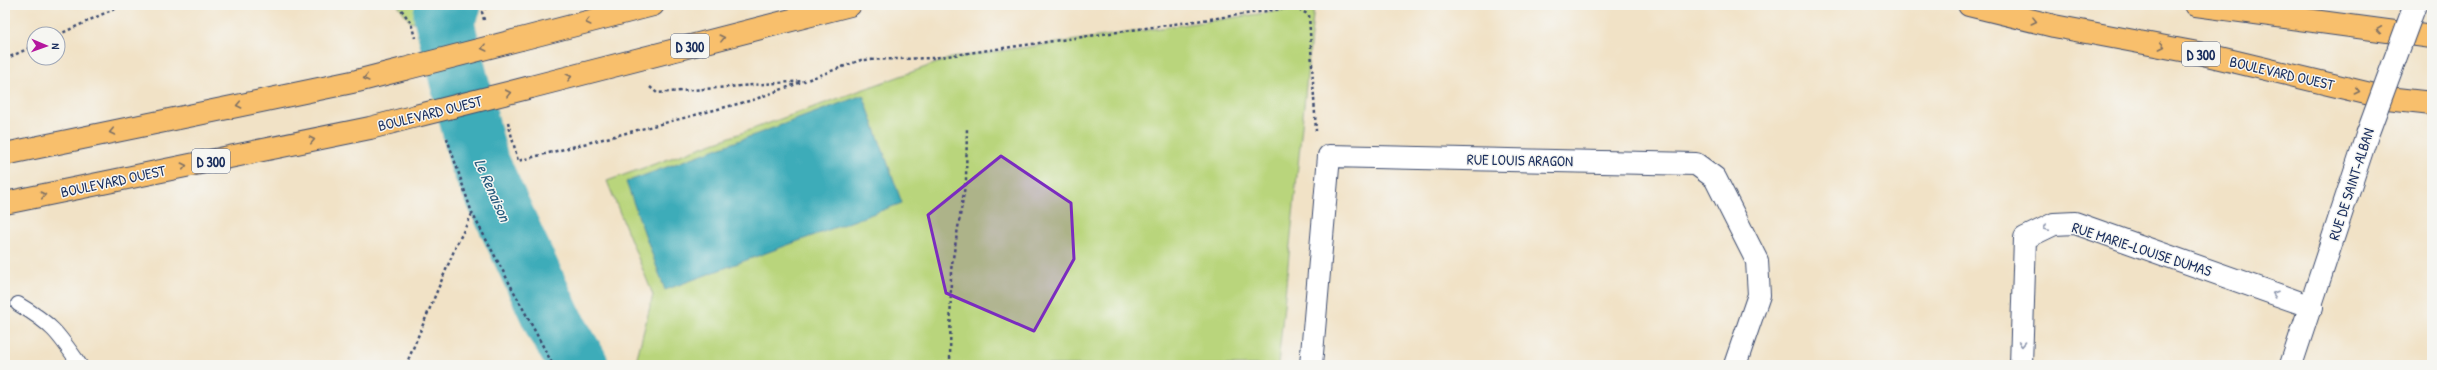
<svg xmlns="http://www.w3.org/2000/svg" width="2437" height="370" font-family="'Patrick Hand',sans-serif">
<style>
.green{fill:#b9d57b;stroke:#6a826c}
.water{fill:#3dacb9;stroke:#2c6e8c}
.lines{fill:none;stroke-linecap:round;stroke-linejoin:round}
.river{stroke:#3dacb9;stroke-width:59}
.service-casing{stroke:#3b4a6e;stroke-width:16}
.minor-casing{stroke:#3b4a6e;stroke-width:24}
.tertiary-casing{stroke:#3b4a6e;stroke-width:24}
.primary-casing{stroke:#3b4a6e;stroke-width:24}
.path{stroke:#3b4a6e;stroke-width:2.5;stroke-dasharray:3 3;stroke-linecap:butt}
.service{stroke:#fff;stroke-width:14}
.minor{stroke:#fff;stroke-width:22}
.tertiary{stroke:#fff;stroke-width:22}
.primary{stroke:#f8bf6c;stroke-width:22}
.tertiary-bridge-casing{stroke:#3b4a6e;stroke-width:24;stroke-linecap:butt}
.primary-bridge-casing{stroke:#3b4a6e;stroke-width:24;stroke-linecap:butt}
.tertiary-bridge{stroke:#fff;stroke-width:22}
.primary-bridge{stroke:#f8bf6c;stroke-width:22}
.oneway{stroke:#7e7064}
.oneway2{stroke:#8d97ae}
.marked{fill:#7b2cbf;fill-opacity:0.2;stroke:#7b2cbf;stroke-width:3;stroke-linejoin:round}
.labels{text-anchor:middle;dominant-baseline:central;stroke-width:3;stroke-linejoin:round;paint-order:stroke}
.shield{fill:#f6f6f2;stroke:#5d6b8a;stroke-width:1}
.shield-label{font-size:14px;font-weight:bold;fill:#1b2f5e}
.street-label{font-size:15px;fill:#1b2f5e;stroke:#f6f6f2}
.water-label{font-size:16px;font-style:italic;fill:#275b7e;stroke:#f6f6f2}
</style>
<rect width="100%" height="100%" fill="#f6f6f2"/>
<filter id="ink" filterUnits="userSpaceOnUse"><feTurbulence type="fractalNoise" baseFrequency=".025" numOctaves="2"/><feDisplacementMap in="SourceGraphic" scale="8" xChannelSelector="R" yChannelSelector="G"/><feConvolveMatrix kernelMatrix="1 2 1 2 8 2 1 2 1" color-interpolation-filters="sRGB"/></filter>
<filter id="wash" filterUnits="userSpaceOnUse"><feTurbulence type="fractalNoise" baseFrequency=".012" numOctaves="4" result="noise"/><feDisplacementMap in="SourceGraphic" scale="16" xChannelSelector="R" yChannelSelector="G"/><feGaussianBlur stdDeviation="0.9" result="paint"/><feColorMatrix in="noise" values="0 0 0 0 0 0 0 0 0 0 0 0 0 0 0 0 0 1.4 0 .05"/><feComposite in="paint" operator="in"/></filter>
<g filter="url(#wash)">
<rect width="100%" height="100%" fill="#f1e2c6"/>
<path class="green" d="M398,5H473L411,23Z
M1314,6L1278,365H635L653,295L607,181L951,58Z"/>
<path class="water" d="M863,95L902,203L665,290L626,182Z"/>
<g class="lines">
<path class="river" d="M452,5L443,16L479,161L555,325L579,365"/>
</g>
</g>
<g filter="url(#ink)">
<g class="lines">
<g class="service-casing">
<path id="service" d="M18,304C52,324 58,333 80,365"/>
</g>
<g class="minor-casing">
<path id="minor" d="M1311,365L1329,156L1696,164L1715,178L1757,261L1759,295L1735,365
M2021,365L2025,238L2054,224L2075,223L2312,307"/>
</g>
<g class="tertiary-casing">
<path id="tertiary" d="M2291,365L2367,135"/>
</g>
<g class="primary-casing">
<path id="primary" d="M1969,5L2054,26L2203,54L2387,98L2432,103
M2196,5L2432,37
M521,39L653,5
M531,87L850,5
M5,154L357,81L404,69
M5,203L370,128L416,116"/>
</g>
<path class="path" d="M398,5L411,23L415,38
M484,20L482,12L488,5
M58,35L122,5
M5,59L34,46
M650,87L657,93L802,81
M508,122L518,161L753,100L861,60L933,58L1295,7L1309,15L1316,131
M447,138L472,213L553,365
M406,365L456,246L472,214
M950,365L951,270L966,180L967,127"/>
<use href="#service" class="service"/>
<use href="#minor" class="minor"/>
<use href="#tertiary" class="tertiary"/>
<use href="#primary" class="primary"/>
<g class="tertiary-bridge-casing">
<path id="tertiary-bridge" d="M2367,135L2415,5"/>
</g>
<g class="primary-bridge-casing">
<path id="primary-bridge" d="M404,69L521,39
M416,116L531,87"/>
</g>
<use href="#tertiary-bridge" class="tertiary-bridge"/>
<use href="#primary-bridge" class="primary-bridge"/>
</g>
<defs><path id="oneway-chevron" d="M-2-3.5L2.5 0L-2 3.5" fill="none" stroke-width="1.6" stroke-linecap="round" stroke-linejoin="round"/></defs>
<g class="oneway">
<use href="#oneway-chevron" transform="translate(2034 21) rotate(14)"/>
<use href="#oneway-chevron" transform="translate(588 22) rotate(166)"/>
<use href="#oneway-chevron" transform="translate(2379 30) rotate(-172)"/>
<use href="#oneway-chevron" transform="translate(722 38) rotate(-14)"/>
<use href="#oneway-chevron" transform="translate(2162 46) rotate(11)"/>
<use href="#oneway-chevron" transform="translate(484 48) rotate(166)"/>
<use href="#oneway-chevron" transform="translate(569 77) rotate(-14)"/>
<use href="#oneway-chevron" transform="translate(366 78) rotate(166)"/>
<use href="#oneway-chevron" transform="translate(2357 91) rotate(13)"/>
<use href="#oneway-chevron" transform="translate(508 93) rotate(-14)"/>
<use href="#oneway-chevron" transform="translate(239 105) rotate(168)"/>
<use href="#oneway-chevron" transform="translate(112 132) rotate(168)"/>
<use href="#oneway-chevron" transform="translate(312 140) rotate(-12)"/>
<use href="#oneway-chevron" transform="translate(184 166) rotate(-12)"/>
<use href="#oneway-chevron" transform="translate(43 195) rotate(-12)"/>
</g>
<g class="oneway2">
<use href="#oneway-chevron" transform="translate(2046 228) rotate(154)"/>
<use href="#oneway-chevron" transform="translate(2275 294) rotate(-161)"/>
<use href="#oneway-chevron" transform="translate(2022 344) rotate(92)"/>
</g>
</g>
<path class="marked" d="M1001,156L1071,203L1074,259L1034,331L946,293L928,215Z"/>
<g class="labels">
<g class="shield">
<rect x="671" y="34" width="38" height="24" rx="3"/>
<rect x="2182" y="42" width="38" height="24" rx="3"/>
<rect x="192" y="149" width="38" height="24" rx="3"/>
</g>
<g class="shield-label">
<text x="690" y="46">D 300</text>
<text x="2201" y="54">D 300</text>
<text x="211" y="161">D 300</text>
</g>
<g class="street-label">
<text transform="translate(2282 73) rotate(13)">BOULEVARD OUEST</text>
<text transform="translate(430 113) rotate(-14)">BOULEVARD OUEST</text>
<text transform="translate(1520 160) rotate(1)">RUE LOUIS ARAGON</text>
<text transform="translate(113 181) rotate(-12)">BOULEVARD OUEST</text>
<text transform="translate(2351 184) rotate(-72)">RUE DE SAINT-ALBAN</text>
<text transform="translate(2142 249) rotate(18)">RUE MARIE-LOUISE DUMAS</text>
</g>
<g class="water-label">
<text transform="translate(493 190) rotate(66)">Le Renaison</text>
</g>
</g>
<rect width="2437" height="370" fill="none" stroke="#f6f6f2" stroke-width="20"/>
<g transform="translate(46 46) rotate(92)"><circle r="19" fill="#f6f6f2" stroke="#9ea6b7"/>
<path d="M0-3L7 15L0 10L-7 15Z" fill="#b5179e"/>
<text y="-6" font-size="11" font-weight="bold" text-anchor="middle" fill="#1b2f5e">N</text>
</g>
</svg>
